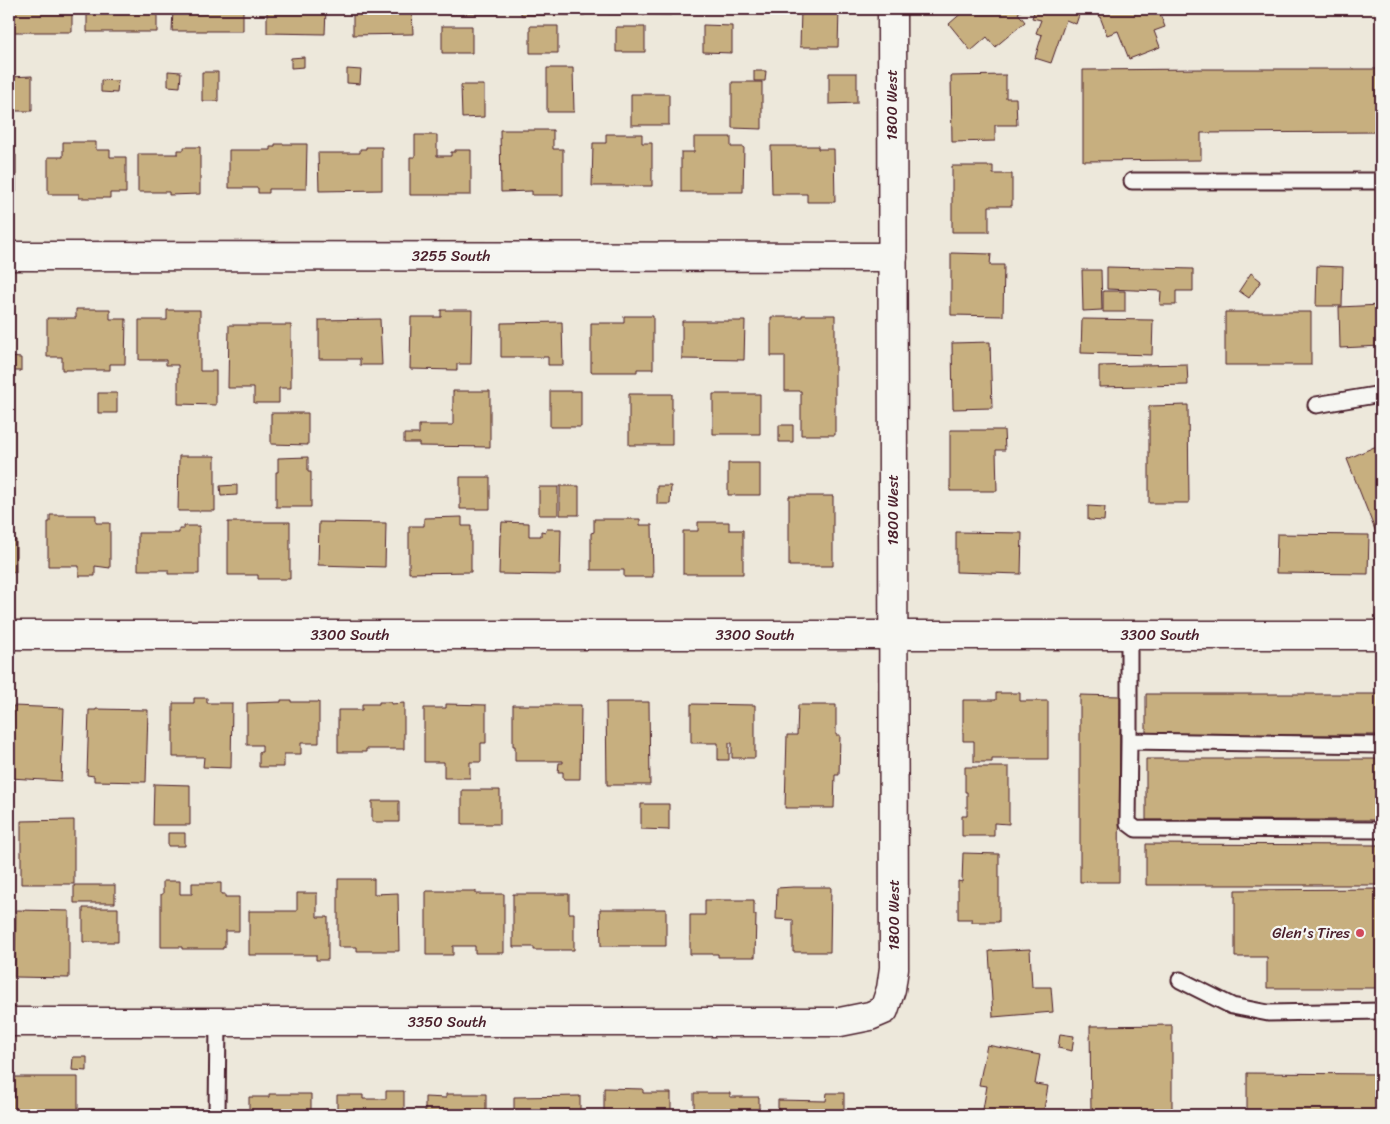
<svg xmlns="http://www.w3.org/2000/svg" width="1390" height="1124" font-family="Sriracha,sans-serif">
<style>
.building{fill:#c7af7f;stroke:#4a1f2b}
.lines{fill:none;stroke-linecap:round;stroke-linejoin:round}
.service-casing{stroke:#4a1f2b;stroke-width:19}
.minor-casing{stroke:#4a1f2b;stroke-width:31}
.service{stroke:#f6f6f2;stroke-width:15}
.minor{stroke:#f6f6f2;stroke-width:28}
.poi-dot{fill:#d1495b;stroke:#f6f6f2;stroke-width:2}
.labels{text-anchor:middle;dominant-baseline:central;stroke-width:4.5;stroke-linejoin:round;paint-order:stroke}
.street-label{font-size:15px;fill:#4a1f2b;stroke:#f6f6f2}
.poi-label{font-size:15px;fill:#4a1f2b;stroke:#f6f6f2;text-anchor:end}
</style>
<rect width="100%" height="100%" fill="#ede8db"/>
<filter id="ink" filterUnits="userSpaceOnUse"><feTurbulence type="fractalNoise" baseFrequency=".02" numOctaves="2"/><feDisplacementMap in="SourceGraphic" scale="10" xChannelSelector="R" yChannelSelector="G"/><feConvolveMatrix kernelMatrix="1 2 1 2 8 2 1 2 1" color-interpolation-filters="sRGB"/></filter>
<g filter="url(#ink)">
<path class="building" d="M9,9H72V32H9Z
M87,9H157V32H87Z
M173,9H243V31H172Z
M267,9H326L325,34L267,33Z
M353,9H412L413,34L353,35Z
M434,9H498V14H434Z
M521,9H585V15H521Z
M608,9H671V15L608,14Z
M695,9H757V13H695Z
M801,9H839L838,47H800Z
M964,9H1024L1018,13L1025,22L995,47L987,37L971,51L949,24L965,10Z
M1035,9H1081L1076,24L1066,20L1051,63L1035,58L1042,35L1036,33L1041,20L1032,18Z
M1097,9H1158L1165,27L1154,31L1160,47L1129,59L1118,31L1107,35Z
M703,25L732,26V53L703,52Z
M442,26H472V53H442Z
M530,26H558V53H530Z
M616,27H645V52H616Z
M304,57V67L291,68V58Z
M547,68H573L574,112H547Z
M347,69L361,70L360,84L347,83Z
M1201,69H1381V132L1201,133V160L1083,161V70Z
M168,71L181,72L180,87L168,86Z
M754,71H766L765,81H754Z
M202,72H218V101H202Z
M829,73H857V103L829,104Z
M1006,75V98H1016L1017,125H995V141L952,142L951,76Z
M32,76V111H9V77Z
M101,80L118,81L117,93L101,92Z
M732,82H762V129L732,128Z
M461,85H484V117L462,118Z
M631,94H669V125H631Z
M500,130H553V149H563V195H532V191L501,192Z
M606,134H642V143H652V186H592L593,143H606Z
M415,135H437V156H451V152H455V150H471V195H410V157H415Z
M694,137H731V147H744L743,192H681V152H694Z
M63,142H96V150H110V157H126V193H110V198H79V194H48V157H63Z
M275,144H307L306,189H269V193H258V188H229V150H270V147H275Z
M771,146H818V149H834L835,202H807V194H772Z
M184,147H200V194L169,195V192H138V154H178V150H184Z
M366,147H382V190L319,191L318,153H360V149H366Z
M9,155H16V192H9Z
M952,166H993V174H1012V206H989V232H952Z
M951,253L991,254L990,265H1004L1003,316L951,315Z
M1317,266L1343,267L1342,306H1316Z
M1107,267L1193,269V291H1176V305H1160L1161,291L1107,289Z
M1082,270H1101L1102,310L1083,311Z
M1251,273L1261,281L1249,298L1239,291Z
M1103,291H1125V312H1103Z
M1381,305V346L1340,348L1339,307Z
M76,309H110V319H126L125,364H110V370H62V357H47V318H76Z
M167,310H200V371H216V405L178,404V365H166V360H139V320H167Z
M441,310H472L471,364H457V370L410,369L411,317H441Z
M1225,312H1311V365H1225Z
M802,315H835V435H801V391H785V356H771V317H802Z
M624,316H653V369H637V372H591V323H624Z
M380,319L382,365H360V359H319V320Z
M1082,319L1153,320L1152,355L1081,353Z
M682,321H745L744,360L682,359Z
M562,322L563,365H548V357H501V323Z
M229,325H291V388H279V403H254V388H228Z
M990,342L992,408L953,409L952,343Z
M9,357L21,358V371H9Z
M1187,364L1188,385L1099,387V366Z
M453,391H490V447L419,446V443H404V434H419V425H453Z
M550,391H581V427H550Z
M98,393H117V413H98Z
M629,394H672V445H629Z
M713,394H760V434H713Z
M1188,405L1189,503H1149V406Z
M271,413H308V445L271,444Z
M779,425H793V442H779Z
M950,430H1004L1005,450H996L997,491H950Z
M1381,444V539L1379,540L1347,459Z
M179,456H215V511H178Z
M308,457V472H311V507H276V472H278V458Z
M728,463H760V495H728Z
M460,477H490V509H460Z
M237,485V495L221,496L220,486Z
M560,486H579V515H560Z
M657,486H671L670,504H657Z
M539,487H558V515H539Z
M789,496H833V566H789Z
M1088,506L1105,507L1104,521L1088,520Z
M50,515H96V523H110V568L95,566V576H79V566H48V522H50Z
M462,517V526H471V572L409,573V526H424V518Z
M594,519H640V525H652L653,577H624V570H591V533L594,532Z
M228,522H290V579H258V575H228Z
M319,522L386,523L385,567L318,565Z
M502,522L529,523V536H541V531L546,532V529H561L560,575L499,574L500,535H501Z
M698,522H729V530H743V574H683V531H698Z
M184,526H199V574H168V570H138V533H179V529H184Z
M956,532L1022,533L1021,574L956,572Z
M1277,534L1369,535L1368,574L1276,573Z
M9,540H16V572H9Z
M996,693H1020V701H1048V759H992V762H974V741H963V700H996Z
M1146,694H1381V735H1146Z
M1080,695L1120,696L1119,882H1080Z
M194,698H207V703H232L231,768L203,767L204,757H173V703H194Z
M281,700H291V702H319V743H301V754H284V767H259V752H262V745H247V703L281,702Z
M379,702H391V704L404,703V749H366V752H338V710H362V704H379Z
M606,702H649L650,785H607Z
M446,704L486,705V743H481V762H470V778H444V762H424V708H446Z
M691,704L755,705V758H732V743H729V760H718V743H691Z
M513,705H581L580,779H563V772H558L559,763H563V761H515V746H513Z
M798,705H836V735H840L839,775H835L834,808H785L787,735H797Z
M13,706L64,708L61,781L10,778Z
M96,709L148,710L146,782L94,781V776L87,775L89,710H96Z
M1146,759H1381V820H1146Z
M965,767H1009V824L994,823V836H962V816H967V792H965Z
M154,784L190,785V825H153Z
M462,790H500V824H462Z
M372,801H399V822H372Z
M641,804H669V830L641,829Z
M74,820V884H21V821Z
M168,833H185V846H168Z
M1146,844L1381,845V885H1146Z
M963,853L999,854V922H972V919H958V881L962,882Z
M338,879H374V894L398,893L399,951H357V947H338Z
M163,881H180V894H192V883H221V894H225V897H239V931H225V947H223V949H182V947H161V894H163Z
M74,885H115V903H74Z
M793,887H831L830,952H793V920L776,919L777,888Z
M1381,889V988H1267V957H1235V890Z
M426,891H476V894H504V953H475V946H453V955H426Z
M297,893H317V917H328V960H316V955H249V911H297Z
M513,894H569V913H574V950H534V947H513Z
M705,900H754V915H756L755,957H718V954H690V915H705Z
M83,908H118V942H83Z
M600,909H666V946H601Z
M16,910L69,911V978L15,977Z
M1030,949L1032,987H1051L1053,1012L993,1017L989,951Z
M1172,1025V1115H1091L1090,1026Z
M1060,1034L1074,1036L1072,1051L1058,1048Z
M987,1045L1040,1055L1035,1084L1048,1086L1043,1115H982L987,1086L979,1085Z
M73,1057H87V1071L72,1070Z
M1247,1073L1381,1074V1115H1247Z
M14,1077H78V1115H14V1109H11V1098H14Z
M604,1088L643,1089V1093H671V1115H604Z
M386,1091H404V1115H337V1095H363V1099H386Z
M694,1093H730V1097H759V1115H694Z
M827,1093H844V1115H778V1100L826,1101Z
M269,1094H311V1115H249V1097H269Z
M446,1094H486V1115H425V1097L446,1098Z
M580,1096V1115H514V1097Z"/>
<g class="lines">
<g class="service-casing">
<path id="service" d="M1132,181H1381
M1316,405L1381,394
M1129,635V741L1381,745
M1129,741L1128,823L1136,829L1381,830
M1180,980L1232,1006L1268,1013L1381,1011
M217,1115L218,1022"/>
</g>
<g class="minor-casing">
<path id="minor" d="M9,256L893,257
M9,635H1381
M9,1022H840L870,1016L884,1010L891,989L894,968L892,9"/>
</g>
<use href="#service" class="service"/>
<use href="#minor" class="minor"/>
</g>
</g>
<circle class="poi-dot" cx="1360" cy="933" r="5"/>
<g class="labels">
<g class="street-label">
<text transform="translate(892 105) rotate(-90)">1800 West</text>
<text x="451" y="256">3255 South</text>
<text transform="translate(893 510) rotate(-90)">1800 West</text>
<text x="350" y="635">3300 South</text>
<text x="755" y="635">3300 South</text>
<text x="1160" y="635">3300 South</text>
<text transform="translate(894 915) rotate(-90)">1800 West</text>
<text x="447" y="1022">3350 South</text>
</g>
<g class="poi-label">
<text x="1350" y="933">Glen's Tires</text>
</g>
</g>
<rect width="1390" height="1124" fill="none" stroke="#f6f6f2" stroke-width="30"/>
<rect x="15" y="15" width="1360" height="1094" fill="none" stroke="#4a1f2b" stroke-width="2" filter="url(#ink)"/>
</svg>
